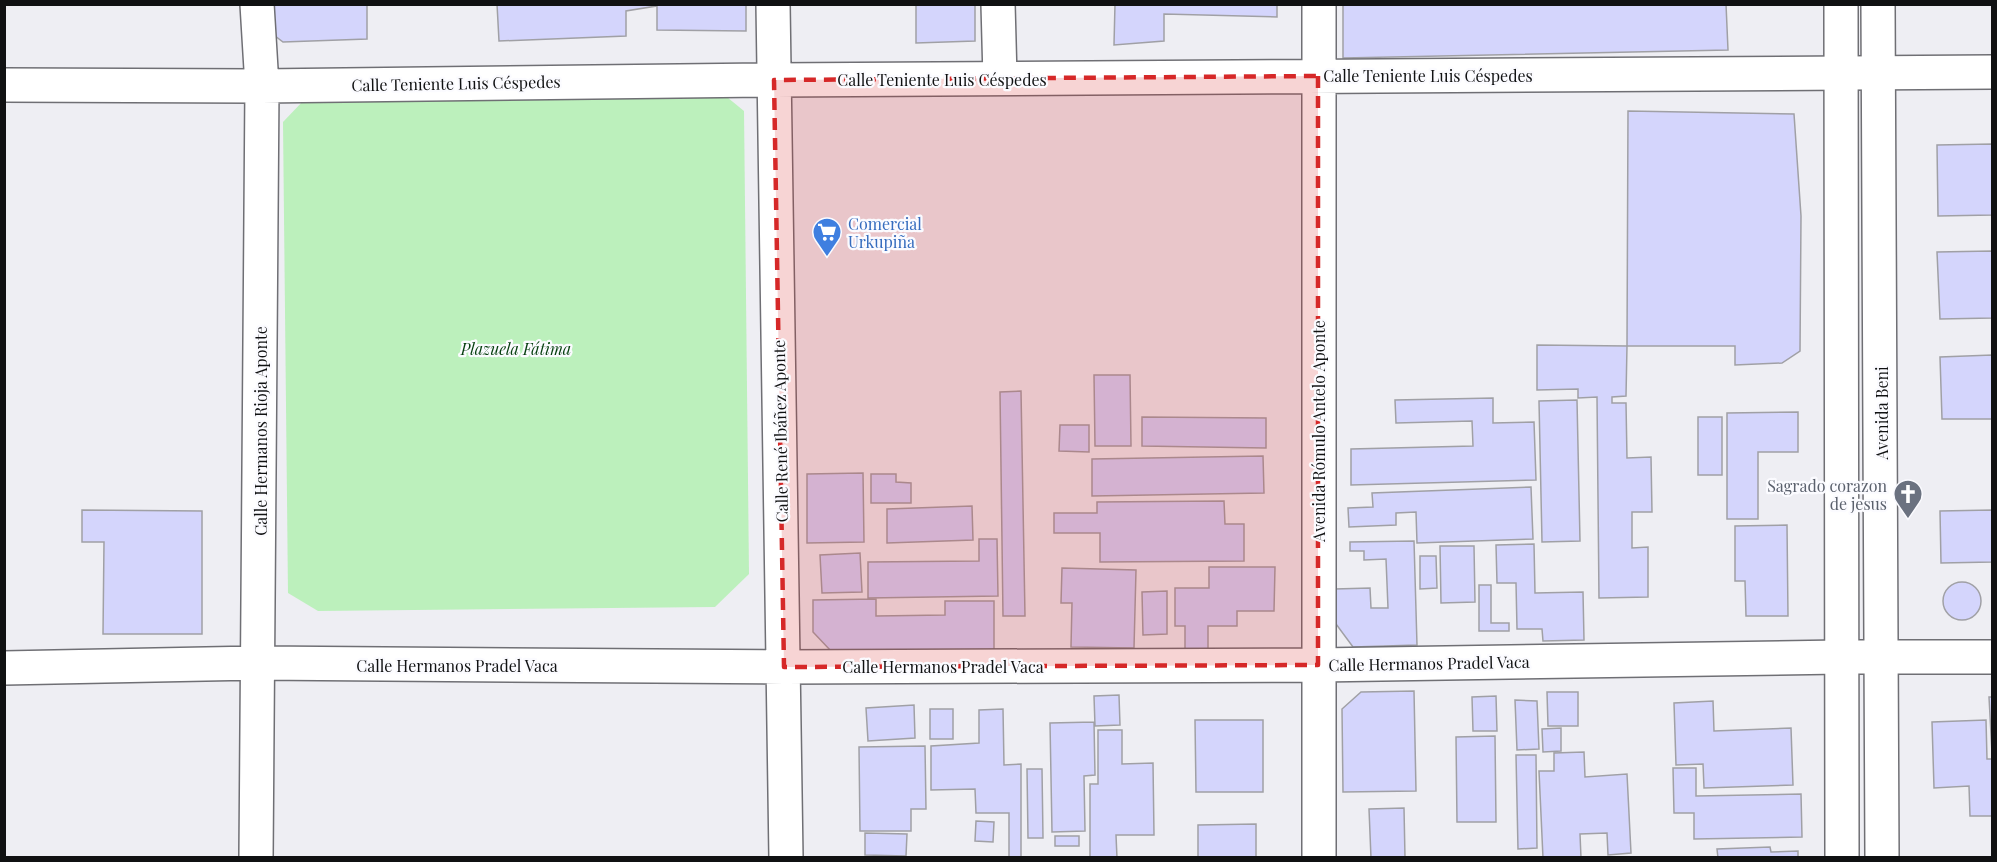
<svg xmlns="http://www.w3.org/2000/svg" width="1997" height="862" font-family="'Playfair Display',serif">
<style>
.green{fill:#bcf0bc}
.building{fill:#d4d5fc;stroke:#a0a0a5;stroke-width:1.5}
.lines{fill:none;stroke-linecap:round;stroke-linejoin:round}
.minor-casing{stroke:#6f6f74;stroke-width:36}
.major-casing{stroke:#6f6f74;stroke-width:36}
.minor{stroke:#fff;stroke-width:33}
.major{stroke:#fff;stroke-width:33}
.marked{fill:#d62828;fill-opacity:0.2;stroke:#d62828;stroke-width:4.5;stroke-dasharray:12 8;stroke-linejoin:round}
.labels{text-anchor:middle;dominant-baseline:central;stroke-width:4.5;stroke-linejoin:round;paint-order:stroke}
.street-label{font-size:16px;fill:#101112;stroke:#fbfbff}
.shop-label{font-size:16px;fill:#366cbe;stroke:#fbfbff;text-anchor:start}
.park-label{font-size:16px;font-style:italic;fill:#053e0e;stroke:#fbfbff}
.worship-label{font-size:16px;fill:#5b616d;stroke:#fbfbff;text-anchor:end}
</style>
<rect width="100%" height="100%" fill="#eeeef3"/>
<path class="green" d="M722,93L744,111L749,574L715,607L318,611L288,593L283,122L304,100Z"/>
<path class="building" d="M266,4H367V39L283,42L266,29Z
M497,4H746V31L657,30V6L626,11V36L499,41Z
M916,4H975V41L916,43Z
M1115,4H1277V17L1164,14V41L1114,45Z
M1343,4H1726L1728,50L1343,58Z
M1628,111L1794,114L1801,216L1800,351L1782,363L1735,365V346H1627Z
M1992,144V215L1938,216L1937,145Z
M1992,251V318L1940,319L1937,252Z
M1537,345L1627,346L1626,396L1612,397V403H1626L1627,458L1651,457L1652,512H1632V548L1648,547V597L1599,598L1597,397L1578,398V389L1537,390Z
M1992,355V419H1942L1940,357Z
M1094,375H1130L1131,446H1095Z
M1021,391L1025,616H1003L1000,392Z
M1493,398V423L1534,422L1536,480L1351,485V449L1473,446L1472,421L1396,423L1395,400Z
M1577,400L1580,541L1542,542L1539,401Z
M1798,412V452H1758V519H1727V413Z
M1142,417L1266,418V448L1142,446Z
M1698,417H1722V475H1698Z
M1060,425H1089V452L1059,451Z
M1263,456L1264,493L1092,496V459Z
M863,473L864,542L807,543V474Z
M871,474H896V482L911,483V503H871Z
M1531,487L1533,539L1417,543L1416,512L1396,513V525L1349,527L1348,508L1373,507L1372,493Z
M1224,501L1225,524H1244V561L1100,562V533H1054V513H1097V502Z
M972,506L973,540L887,543V509Z
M82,510L202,511V634H103L104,542H82Z
M1992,510V562L1941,563L1940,511Z
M1787,525L1788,616H1746L1745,581H1735V526Z
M979,539H997L998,596L868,598V562L979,561Z
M1414,541L1417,645L1353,647L1336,624L1335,589L1370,588L1371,608H1388L1386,559L1364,560V551H1350V542Z
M1534,544L1535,593L1583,592L1584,640L1543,641L1542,629H1517L1516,583H1497L1496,545Z
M1440,546H1474L1475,602L1441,603Z
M860,553L862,592L822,593L820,555Z
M1420,556H1436L1437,588L1420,589Z
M1209,567H1275L1274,611H1237V626H1208V650L1185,649V626H1175V588H1209Z
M1062,568L1136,570L1134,648L1071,647L1072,603H1061Z
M1943 601a19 19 0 1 1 38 0a19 19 0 1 1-38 0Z
M1479,585H1491V623H1509V631H1479Z
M1167,591V634L1143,635L1142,592Z
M876,599V616L945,615V601H994V650L831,651L813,632V600Z
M1414,691L1416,791L1343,792L1342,709L1361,692Z
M1547,692H1578V726H1548Z
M1119,695L1120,725L1095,726L1094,696Z
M1496,696L1497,731H1473L1472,697Z
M1989,697H1992V753Z
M1515,700L1537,701L1539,749L1517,750Z
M1713,701L1714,731L1791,728L1793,785L1704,788L1703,764L1676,765L1674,703Z
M914,705L915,738L868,741L866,708Z
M930,709H953V739H930Z
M1003,709L1004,765L1021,764V858H1009V813H976L975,789L931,790V746L979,743V710Z
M1195,720H1263V792H1196Z
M1986,720L1987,759H1992V816H1970L1969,786L1934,788L1932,722Z
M1094,722L1095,775L1084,776L1085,831L1052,832L1050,723Z
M1561,728V751L1543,752L1542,729Z
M1098,730H1122V764L1153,763L1154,835H1116L1117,858H1090V784H1098Z
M1495,736L1496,822H1457L1456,737Z
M925,746L926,809H911V831H860L859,747Z
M1584,752L1585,777L1627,774L1631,853L1608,855L1607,833L1580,834L1581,858H1543L1539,771H1554V753Z
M1516,755H1536L1537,848L1518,849Z
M1673,768H1696V796L1801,794L1802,837L1694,839V813H1674Z
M1027,769H1042L1043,838H1028Z
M1404,808L1405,858H1371L1369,809Z
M976,821L994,822L993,842L975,841Z
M1256,824V858H1198V825Z
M865,833L907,834L906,856L865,855Z
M1055,836H1079V846H1055Z
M1770,847L1771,852L1798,851V858H1718L1717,849Z"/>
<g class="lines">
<g class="minor-casing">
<path id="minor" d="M773,4L786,858
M998,4L1000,78
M1319,4V858
M4,85L262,86L774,80L1992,72
M4,668L258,663L784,667L1318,665L1841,657H1992
M256,858L262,86L257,4"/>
</g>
<g class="major-casing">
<path id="major" d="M1841,4L1842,858
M1878,4L1882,858"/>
</g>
<use href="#minor" class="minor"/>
<use href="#major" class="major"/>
</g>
<path class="marked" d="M1318,76V665L784,667L774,80Z"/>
<defs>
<g id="supermarket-pin" transform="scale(1.5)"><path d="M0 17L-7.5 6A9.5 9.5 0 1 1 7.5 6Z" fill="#3f7fe0" stroke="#fbfbff"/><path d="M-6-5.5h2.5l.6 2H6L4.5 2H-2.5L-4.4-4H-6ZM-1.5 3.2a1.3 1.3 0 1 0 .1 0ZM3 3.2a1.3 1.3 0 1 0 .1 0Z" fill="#fff"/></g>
<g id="church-pin" transform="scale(1.5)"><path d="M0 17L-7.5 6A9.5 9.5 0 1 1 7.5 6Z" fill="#6b7280" stroke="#fbfbff"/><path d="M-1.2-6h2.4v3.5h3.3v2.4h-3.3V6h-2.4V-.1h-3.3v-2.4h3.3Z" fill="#fff"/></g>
</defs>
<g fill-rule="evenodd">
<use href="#supermarket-pin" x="827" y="232"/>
<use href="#church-pin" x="1908" y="494"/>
</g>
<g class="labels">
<g class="street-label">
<text x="1428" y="75">Calle Teniente Luis Céspedes</text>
<text x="942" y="79">Calle Teniente Luis Céspedes</text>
<text transform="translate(456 83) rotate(-1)">Calle Teniente Luis Céspedes</text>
<text transform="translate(1881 413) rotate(-90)">Avenida Beni</text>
<text transform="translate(260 431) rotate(-90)">Calle Hermanos Rioja Aponte</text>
<text transform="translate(780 431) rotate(-91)">Calle René Ibáñez Aponte</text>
<text transform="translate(1318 431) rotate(-90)">Avenida Rómulo Antelo Aponte</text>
<text transform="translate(1429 663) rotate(-1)">Calle Hermanos Pradel Vaca</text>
<text x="457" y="665">Calle Hermanos Pradel Vaca</text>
<text x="943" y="666">Calle Hermanos Pradel Vaca</text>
</g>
<g class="shop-label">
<text x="848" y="223">Comercial<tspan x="848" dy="18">Urkupiña</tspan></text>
</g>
<g class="park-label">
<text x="516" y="348">Plazuela Fátima</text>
</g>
<g class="worship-label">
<text x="1887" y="485">Sagrado corazon<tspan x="1887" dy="18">de jesus</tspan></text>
</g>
</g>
<rect width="1997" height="862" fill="none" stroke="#101112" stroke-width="12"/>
</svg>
